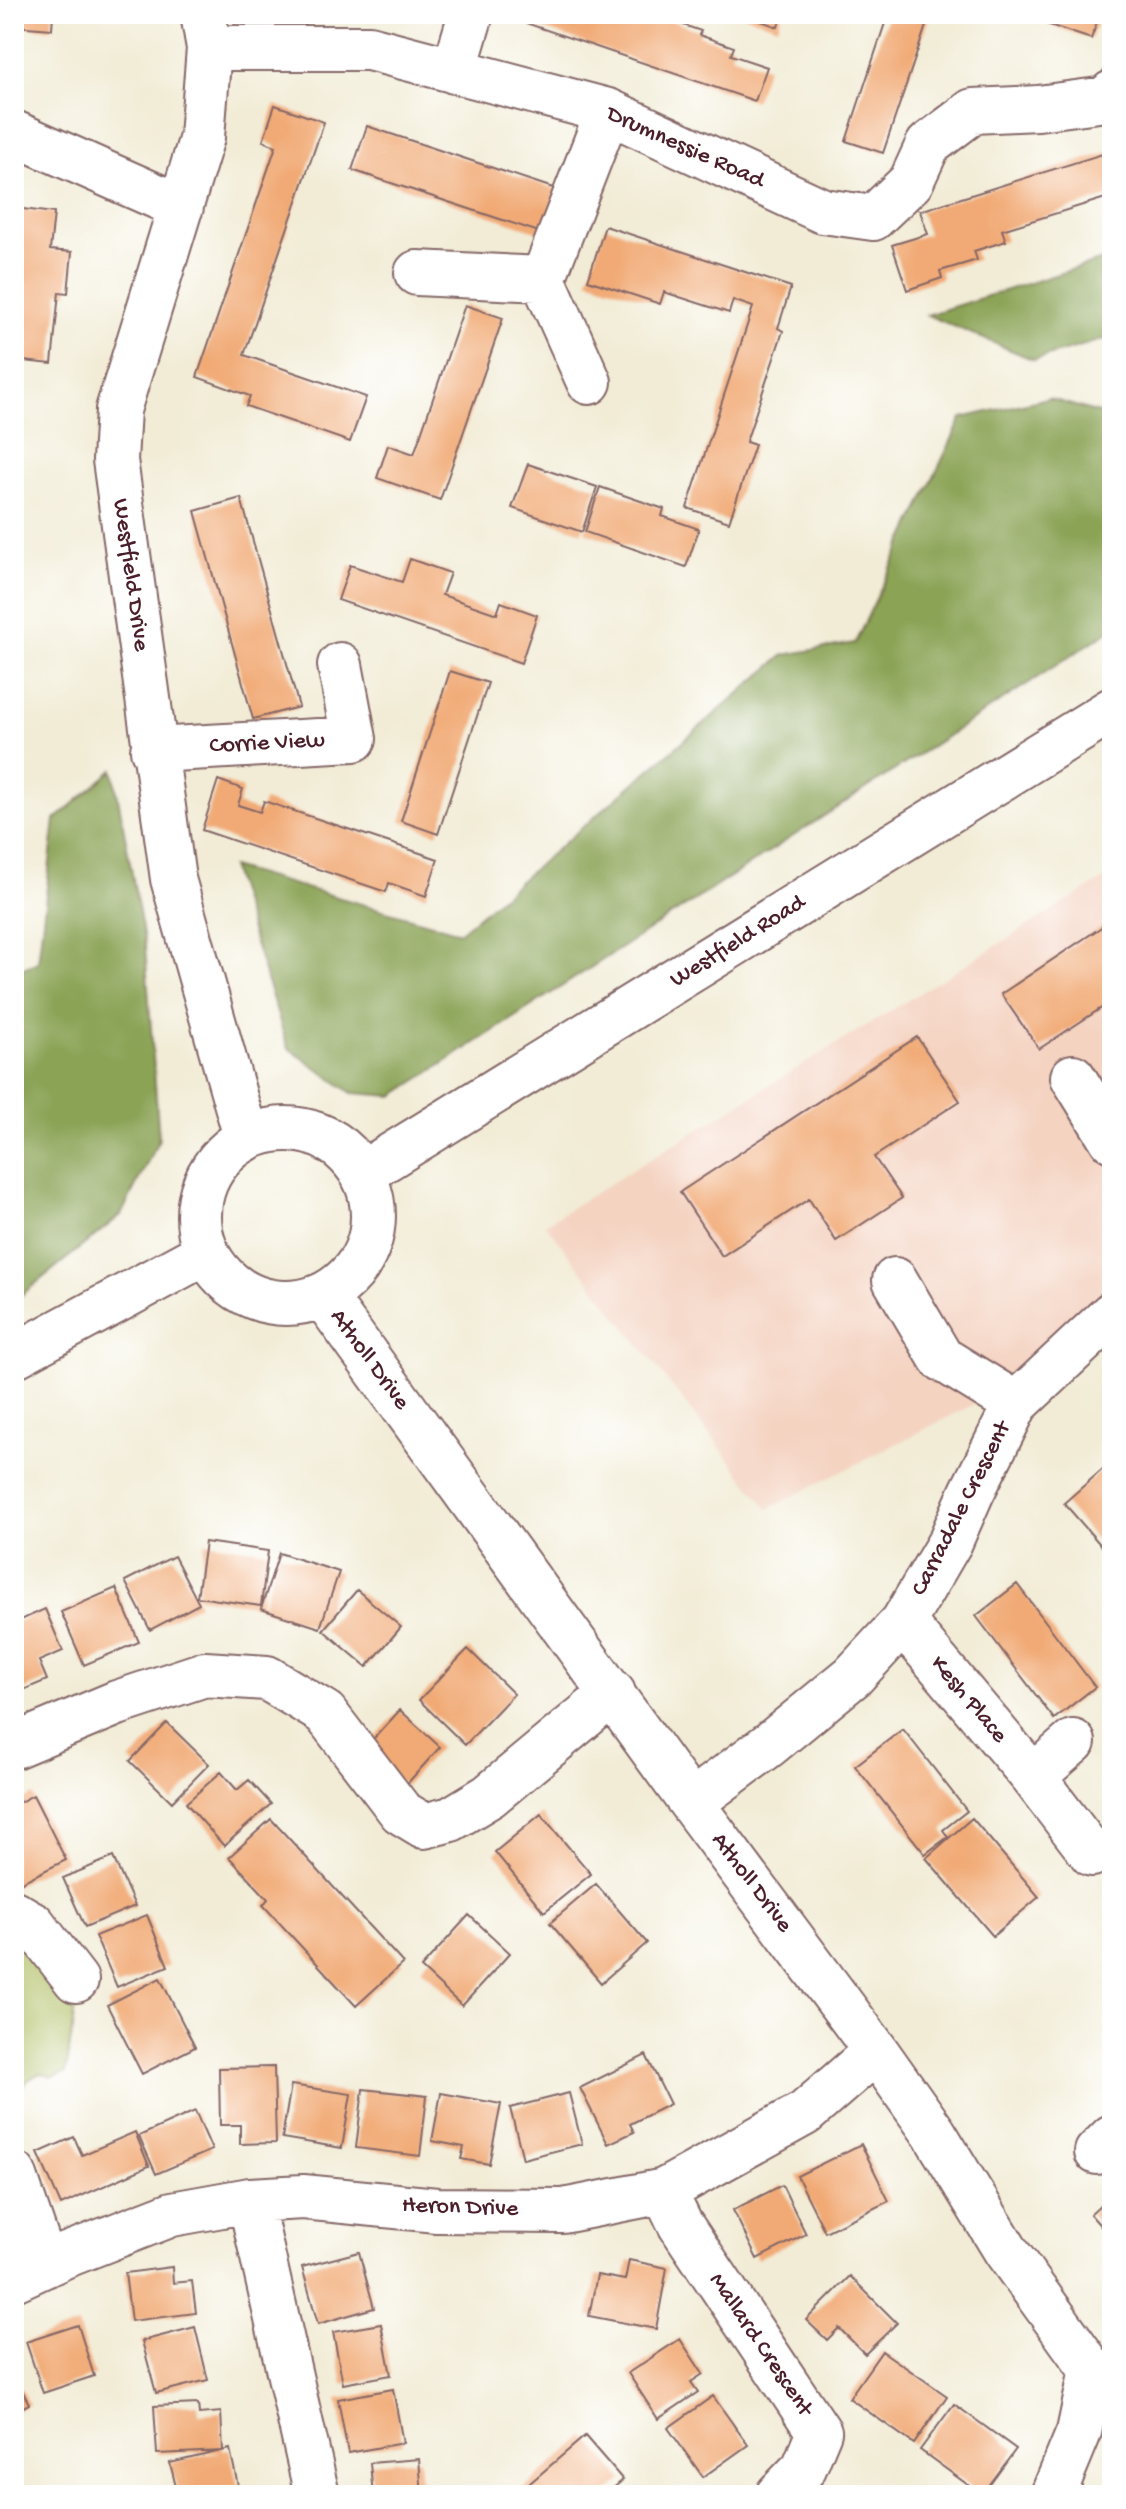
<svg xmlns="http://www.w3.org/2000/svg" width="1126" height="2509" font-family="'Gochi Hand',sans-serif">
<style>
.built{fill:#f4d3c1}
.green{fill:#adbb5d;stroke:#7c6d44;stroke-width:2}
.forest{fill:#8aa354;stroke:#6a6140;stroke-width:2}
.building{fill:#f1aa76}
.lines{fill:none;stroke-linecap:round;stroke-linejoin:round}
.minor-casing{stroke:#856767;stroke-width:48}
.minor{stroke:#fff;stroke-width:44}
.labels{text-anchor:middle;dominant-baseline:central;stroke-width:8;stroke-linejoin:round;paint-order:stroke}
.street-label{font-size:24px;fill:#4a1f2b;stroke:#fff}
</style>
<rect width="100%" height="100%" fill="#fff"/>
<filter id="ink" filterUnits="userSpaceOnUse"><feTurbulence type="fractalNoise" baseFrequency=".0125" numOctaves="2"/><feDisplacementMap in="SourceGraphic" scale="16" xChannelSelector="R" yChannelSelector="G"/><feConvolveMatrix kernelMatrix="1 2 1 2 8 2 1 2 1" color-interpolation-filters="sRGB"/></filter>
<filter id="wash" filterUnits="userSpaceOnUse"><feTurbulence type="fractalNoise" baseFrequency=".006" numOctaves="4" result="noise"/><feDisplacementMap in="SourceGraphic" scale="32" xChannelSelector="R" yChannelSelector="G"/><feGaussianBlur stdDeviation="1.8" result="paint"/><feColorMatrix in="noise" values="0 0 0 0 0 0 0 0 0 0 0 0 0 0 0 0 0 1.4 0 .05"/><feComposite in="paint" operator="in"/></filter>
<g filter="url(#wash)">
<rect width="100%" height="100%" fill="#f2ecd6"/>
<path class="built" d="M1112,874V1285L988,1397L768,1509L545,1224Z"/>
<path class="green" d="M14,1926L76,2000L66,2073L52,2077L40,2073L29,2079L14,2098Z"/>
<path class="forest" d="M1112,257V337L1034,360L927,315Z
M1048,398L1112,417V629L393,1096L352,1093L288,1048L231,867L460,932L784,655L855,643L962,418Z
M113,770L145,945L159,1139L121,1215L14,1301V972L38,962L55,820Z"/>
<g id="blocks">
<path class="building" d="M14,14H53L52,29L14,26Z
M513,14H652L701,31L699,35L734,47L731,55L767,67L755,101L511,18Z
M741,14H782L778,27Z
M888,14H930L883,153L846,141Z
M1017,14H1100L1091,39Z
M275,105L324,122L244,355L366,397L350,442L246,406L250,396L197,377L276,146L263,141Z
M367,126L562,191L548,235L352,170Z
M1112,151V196L1002,230L1006,241L974,251L977,260L940,271L942,278L907,290L892,245L928,234L920,211Z
M15,208L54,213L50,250L72,252L68,293L59,292L52,364L14,360V319L21,253L14,252Z
M605,226L791,287L778,328L783,331L746,442L755,445L729,522L687,508L753,307L733,300L729,313L664,292L660,304L588,280Z
M465,305L503,318L440,500L377,478L388,445L414,454Z
M14,410H19L16,443H14Z
M528,464L597,487L582,532L512,508Z
M600,487L664,509L662,516L699,529L686,567L585,532Z
M241,498L299,707L253,719L195,511Z
M410,559L450,573L442,595L497,614L501,602L537,615L521,663L338,600L350,565L402,582Z
M450,671L488,683L438,834L401,821Z
M218,780L243,789L238,805L260,812L264,801L438,859L426,896L389,883L386,892L202,830Z
M1112,920V1021L1103,1007L1039,1049L1001,994Z
M917,1037L960,1101L874,1157L902,1198L836,1241L809,1199L722,1256L680,1192Z
M1112,1461V1558L1064,1503Z
M205,1542L268,1551L261,1606L197,1597Z
M279,1553L339,1572L320,1628L261,1609Z
M174,1556L199,1604L150,1630L125,1581Z
M1017,1584L1095,1687L1054,1719L976,1616Z
M116,1588L139,1642L84,1665L61,1612Z
M357,1590L401,1627L367,1667L323,1630Z
M45,1609L63,1651L39,1661L47,1680L14,1694V1623Z
M468,1649L514,1694L465,1745L419,1700Z
M400,1710L440,1747L405,1786L364,1749Z
M167,1723L209,1764L172,1802L130,1761Z
M903,1729L967,1811L943,1830L948,1837L925,1854L855,1766Z
M221,1772L237,1790L249,1780L271,1804L224,1846L186,1803Z
M33,1795L66,1860L14,1886V1805Z
M541,1814L591,1874L544,1912L495,1852Z
M972,1818L1039,1897L993,1936L926,1858Z
M271,1819L403,1963L356,2006L263,1905L268,1899L229,1857Z
M113,1857L135,1906L85,1927L63,1878Z
M596,1884L647,1943L601,1983L550,1923Z
M147,1915L168,1966L117,1987L95,1936Z
M469,1915L510,1953L462,2006L421,1968Z
M160,1978L195,2047L142,2074L107,2005Z
M646,2055L670,2104L630,2124L634,2132L608,2144L580,2088Z
M274,2067L276,2143L240,2144V2125H220L219,2068Z
M291,2085L351,2094L342,2148L282,2138Z
M363,2089L427,2096L420,2156L356,2148Z
M441,2093L501,2104L489,2164L461,2159L464,2147L432,2141Z
M569,2093L582,2144L523,2159L510,2108Z
M195,2111L212,2150L156,2174L139,2136Z
M135,2132L149,2166L61,2205L38,2153L74,2137L82,2155Z
M861,2144L889,2201L825,2232L797,2176Z
M782,2185L806,2234L757,2259L733,2210Z
M1112,2194V2239L1090,2214Z
M359,2252L374,2308L318,2324L302,2267Z
M629,2260L667,2268L656,2329L589,2316L597,2275L625,2280Z
M172,2267L173,2283L192,2281L196,2313L131,2321L125,2273Z
M850,2276L897,2323L865,2354L839,2328L827,2340L806,2320Z
M381,2324L391,2375L343,2384L333,2332Z
M78,2325L94,2376L43,2393L26,2342Z
M195,2327L208,2380L156,2393L142,2341Z
M680,2339L703,2374L691,2382L698,2392L658,2419L628,2373Z
M882,2351L947,2396L914,2444L849,2398Z
M14,2374L29,2404L14,2412Z
M393,2389L403,2443L348,2453L338,2399Z
M713,2396L748,2445L703,2477L668,2428Z
M198,2404L199,2414L221,2412L223,2451L157,2454L154,2406Z
M954,2404L1016,2449L982,2495L920,2450Z
M585,2436L623,2480L605,2495H516Z
M230,2449L240,2495H178L170,2463Z
M419,2459L422,2495H373L370,2463Z"/>
</g>
</g>
<g filter="url(#ink)">
<use href="#blocks" fill-opacity="0" stroke="#856767" stroke-width="2"/>
<g class="lines">
<g class="minor-casing">
<path id="minor" d="M203,14L209,48L202,137L118,410L115,460L173,879L246,1137
M209,48H369L608,111L823,211L873,218L911,182L928,145L973,111L1038,108L1106,99L1112,93
M454,71L471,14
M14,133L181,207
M417,273L543,279
M589,382L543,279L608,111
M153,750L354,739L340,665
M1073,1077L1112,1140
M199 1216a87 87 0 1 1 174 0a87 87 0 1 1-174 0Z
M363,1173L1112,710
M895,1280L941,1358L1016,1404
M323,1296L691,1803L876,2051L934,2133L1006,2251L1092,2370L1079,2432L1053,2495
M14,1356L205,1253
M903,1622L1033,1777L1092,1854
M14,1746L117,1703L205,1674L267,1678L325,1713L401,1812L424,1826L451,1819L489,1796L613,1693
M1033,1777L1073,1742
M691,1803L770,1744L853,1676L903,1622L950,1542L972,1492L1016,1404L1112,1314
M14,1913L33,1924L76,1980
M1097,2152L1112,2137
M14,2174L45,2265
M664,2191L680,2224L819,2432L804,2468L778,2495
M250,2200L317,2495
M14,2279L64,2256L172,2214L250,2200L303,2197L437,2210L563,2211L664,2191L805,2113L876,2051"/>
</g>
<use href="#minor" class="minor"/>
</g>
</g>
<g class="labels">
<g class="street-label">
<text transform="translate(685 148) rotate(24)">Drumnessie Road</text>
<text transform="translate(130 575) rotate(82)">Westfield Drive</text>
<text transform="translate(267 744) rotate(-3)">Corrie View</text>
<text transform="translate(738 942) rotate(-32)">Westfield Road</text>
<text transform="translate(369 1360) rotate(54)">Atholl Drive</text>
<text transform="translate(962 1509) rotate(-63)">Carradale Crescent</text>
<text transform="translate(968 1700) rotate(50)">Kesh Place</text>
<text transform="translate(751 1883) rotate(53)">Atholl Drive</text>
<text transform="translate(460 2208) rotate(2)">Heron Drive</text>
<text transform="translate(760 2345) rotate(56)">Mallard Crescent</text>
</g>
</g>
<rect width="1126" height="2509" fill="none" stroke="#fff" stroke-width="48"/>
</svg>
